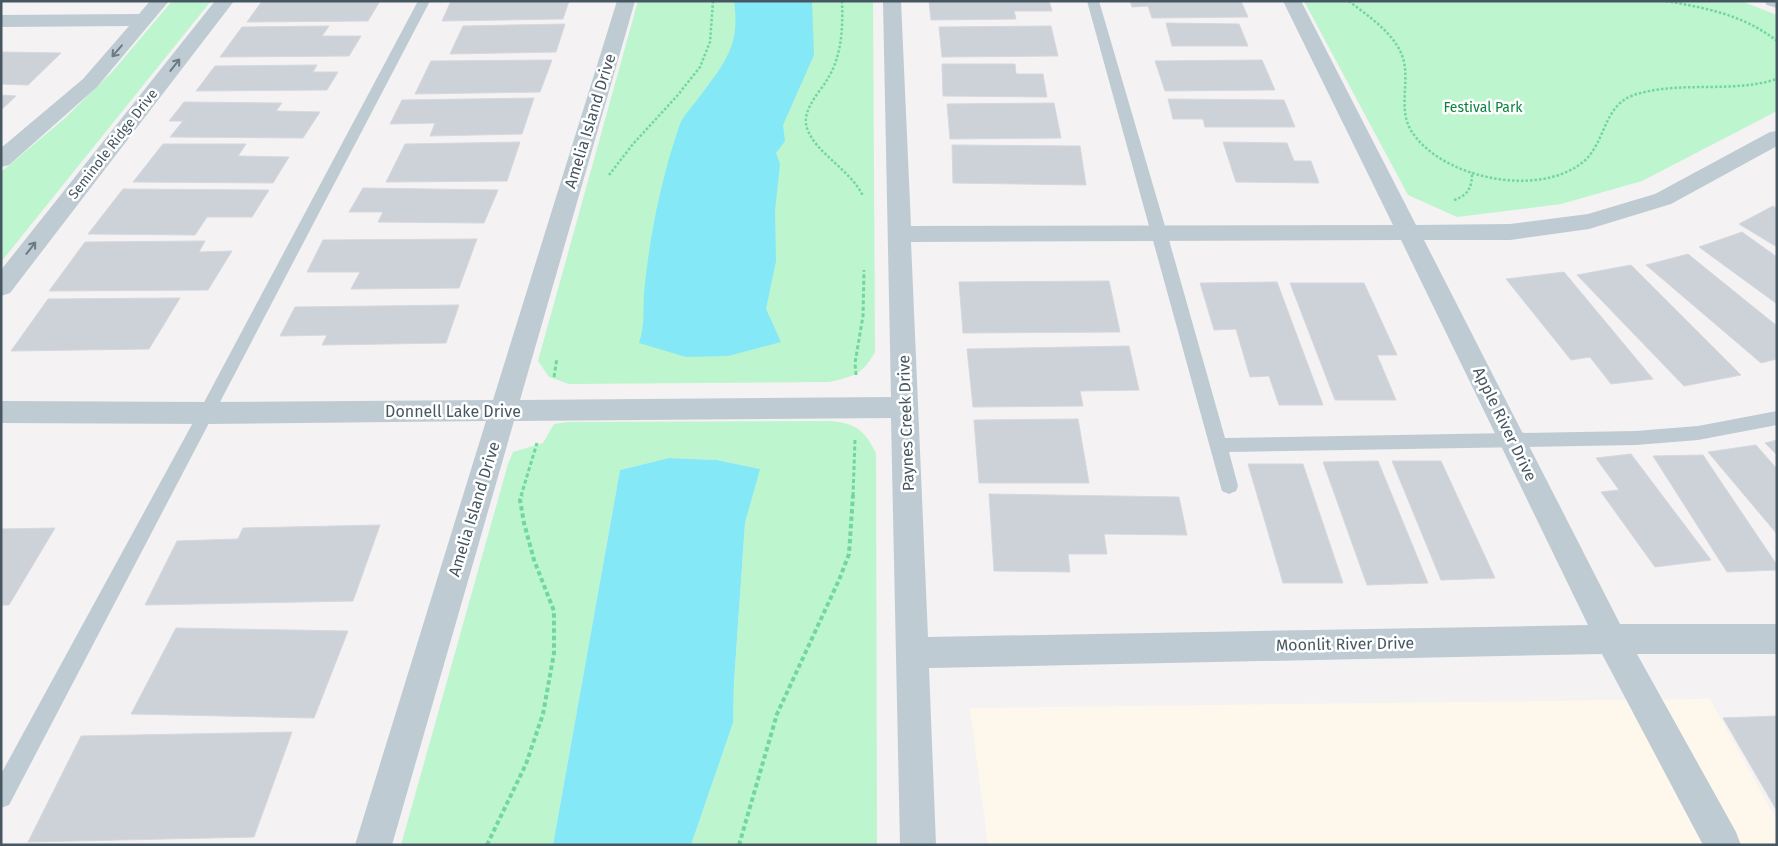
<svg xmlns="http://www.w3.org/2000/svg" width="1778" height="846" font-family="'Fira Sans',sans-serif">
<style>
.commercial{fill:#fef8ec}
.green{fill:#bdf5ce}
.water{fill:#85e8f7}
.building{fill:#cdd2d8;stroke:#d5d8de}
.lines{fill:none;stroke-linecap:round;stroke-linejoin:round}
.path-far2{stroke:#70d89d;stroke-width:2.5;stroke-dasharray:2.5 2;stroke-linecap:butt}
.path-far1{stroke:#70d89d;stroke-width:3;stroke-dasharray:4 2.5;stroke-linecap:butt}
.path{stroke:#70d89d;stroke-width:4;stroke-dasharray:4.5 3;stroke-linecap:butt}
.service{fill:#becbd3;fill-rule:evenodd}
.minor{fill:#becbd3;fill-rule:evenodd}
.oneway{stroke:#6b7a84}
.labels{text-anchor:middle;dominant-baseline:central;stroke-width:5;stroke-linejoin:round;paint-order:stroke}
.far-park-label{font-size:14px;fill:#0c823f;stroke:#fff}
.far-street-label{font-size:14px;fill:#475762;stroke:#fff}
.street-label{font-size:16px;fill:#475762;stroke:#fff}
</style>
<rect width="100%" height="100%" fill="#f4f2f2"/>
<path class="commercial" d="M1710,699L1777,821V845H988L970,708Z"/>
<path class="green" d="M172,1H211L1,262V172L64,119L113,71Z
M638,1H873L875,352C862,375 854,376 829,382L569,384L549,377L538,361Z
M1304,1H1741L1777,15V111L1642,181L1561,204L1457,217L1408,195Z
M831,421C857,424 864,430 876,453L877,845H691L733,723L734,682L745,523L759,469L717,460L669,458L620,470L553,845H401L508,464L513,452L543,443L554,424L568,422Z"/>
<path class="water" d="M734,1H812L814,55L783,125L785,141L776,153L780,164L775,211L776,261L766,309L781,342L728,356L686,357L639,343C646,323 642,304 645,283C651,229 662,176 680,124C683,116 692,107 697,100C723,65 741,47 734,1Z
M669,458L717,460L760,469L745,523L734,682L733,723L691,845H553L620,470Z"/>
<path class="building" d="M262,1H380L368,21L247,22Z
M451,1H569L563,19L442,21Z
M929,1H1049L1052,11H1014L1016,19L931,20Z
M1130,1H1241L1248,17L1152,18L1148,6L1132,7Z
M1166,23L1239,24L1248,46H1172Z
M565,24L556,52L450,54L463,26Z
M329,26L322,36H361L349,56L220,57L242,27Z
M1051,26L1058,56L942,57L939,27Z
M1,52L61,53L28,85L1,84Z
M552,60L540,92L415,94L431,61Z
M1262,60L1275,90L1165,91L1155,61Z
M942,64H1015L1016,74H1043L1047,97L943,96Z
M317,65L313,72H338L327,90L196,91L215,66Z
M1,95L16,96L1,110Z
M534,98L522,134L430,136L435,123L390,124L402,100Z
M1168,99L1284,100L1295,127H1205L1203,119H1173Z
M184,102L282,103L276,111L320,112L303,138L170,137L183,121H169Z
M1054,103L1061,138L950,139L947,104Z
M520,142L507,181L386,182L405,144Z
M1223,142L1287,143L1294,161H1311L1319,183L1236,182Z
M163,144H246L238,156L289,157L273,183L133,182Z
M952,145L1080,146L1086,185L953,183Z
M363,188L498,190L484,223L378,222L383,212H349Z
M123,189L269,190L252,217H207L195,235L88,234Z
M1773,206L1777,209V247L1739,224Z
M1742,232L1777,257V304L1699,247Z
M477,239L459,288L351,289L360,272H307L323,240Z
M205,241L199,252L232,251L208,290L49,291L85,242Z
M1688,254L1777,326V359L1761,363L1646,265Z
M1631,265L1741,375L1684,386L1577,275Z
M1564,272L1653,379L1611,384L1590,357L1571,360L1506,279Z
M1109,281L1120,332L963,333L959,282Z
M1277,282L1323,405H1279L1269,376L1250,377L1236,329L1214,330L1200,283Z
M1290,283H1364L1397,355H1377L1396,400H1335Z
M180,298L149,349L11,351L48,299Z
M459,305L446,343L322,345L327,335L280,336L295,307Z
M1129,346L1139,390L1080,391L1083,406L973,407L967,349Z
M1078,419L1089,483H979L974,420Z
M1777,440V455L1765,443Z
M1756,445L1777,469V534L1708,452Z
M1631,454L1711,560L1655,567L1601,492L1619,490L1596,458Z
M1703,455L1777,565V570L1727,572L1653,456Z
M1378,461L1428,583L1367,585L1323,462Z
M1392,461H1441L1495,578L1441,580Z
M1248,464H1303L1343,583H1283Z
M989,494L1179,497L1187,535L1104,534L1107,554H1068L1070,572L994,571Z
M380,525L353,601L145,605L177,541L238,539L243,528Z
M55,528L9,605H1V529Z
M176,628L348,631L314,718L131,714Z
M1777,716V811L1723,718Z
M292,732L254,837L28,842L81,736Z"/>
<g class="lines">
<path class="path-far2" d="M842,1C843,28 842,56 827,80C819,93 801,111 807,128C815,153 850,169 863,196
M1349,1C1369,17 1398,35 1404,62C1409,85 1398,111 1412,132C1443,179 1539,198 1583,162C1606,143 1603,105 1634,95C1680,80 1731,94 1777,79
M1666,1C1706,8 1744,15 1777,41
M609,175L633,144L677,96L700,67L710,42L713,1
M1454,200C1469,195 1472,187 1472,172"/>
<path class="path-far1" d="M856,375L855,363L863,316L864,270
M554,377L557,358
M521,496L537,443
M853,496L855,439"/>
<path class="path" d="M487,845L526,764L543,714L554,653V611L534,560L524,523L520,500L522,495
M739,845L777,714L839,580L849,554L853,495"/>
<path class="service" d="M418,1H430L9,805L1,808V774L201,408Z
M1087,1H1099L1167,233L1225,438L1636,431L1698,426L1777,411V425L1698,440L1636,445L1229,452L1238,486L1236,491L1229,494L1222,491Z"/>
<path class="minor" d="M150,1H169L97,87L9,165L1,167V148L83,79L129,26L1,27V15L139,14Z
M215,1H234L10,293L1,296V270Z
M617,1H635L520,400L891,397L883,1H901L911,226L1393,225L1283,1H1301L1416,225L1510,224L1588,214L1655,194L1770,132L1777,131V146L1671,204L1589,229L1510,240H1424L1620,624H1777V654H1637L1736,832L1741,845H1703L1602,654L929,668L936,845H900L891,418L514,421L392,845H355L486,421L207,424L1,423V401L207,402L493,400ZM1401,240L1588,625L928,637L911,242Z
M1764,1H1777V8L1767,5Z"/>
</g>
<defs><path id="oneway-shaft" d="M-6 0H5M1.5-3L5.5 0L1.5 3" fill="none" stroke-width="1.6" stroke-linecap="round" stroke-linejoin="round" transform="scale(1.25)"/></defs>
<g class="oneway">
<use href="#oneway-shaft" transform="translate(117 51) rotate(131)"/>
<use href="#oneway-shaft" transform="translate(175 65) rotate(-52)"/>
<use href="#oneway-shaft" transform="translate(31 248) rotate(-52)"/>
</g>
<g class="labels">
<g class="far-park-label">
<text x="1483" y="107">Festival Park</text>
</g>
<g class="far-street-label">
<text transform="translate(113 144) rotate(-52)">Seminole Ridge Drive</text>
</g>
<g class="street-label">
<text transform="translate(590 121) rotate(-73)">Amelia Island Drive</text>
<text x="453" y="411">Donnell Lake Drive</text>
<text transform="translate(906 423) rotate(-92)">Paynes Creek Drive</text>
<text transform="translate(1505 424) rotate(64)">Apple River Drive</text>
<text transform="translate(474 509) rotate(-73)">Amelia Island Drive</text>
<text transform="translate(1345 644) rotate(-1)">Moonlit River Drive</text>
</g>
</g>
<rect width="1778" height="846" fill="none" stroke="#475762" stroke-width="5"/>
</svg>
